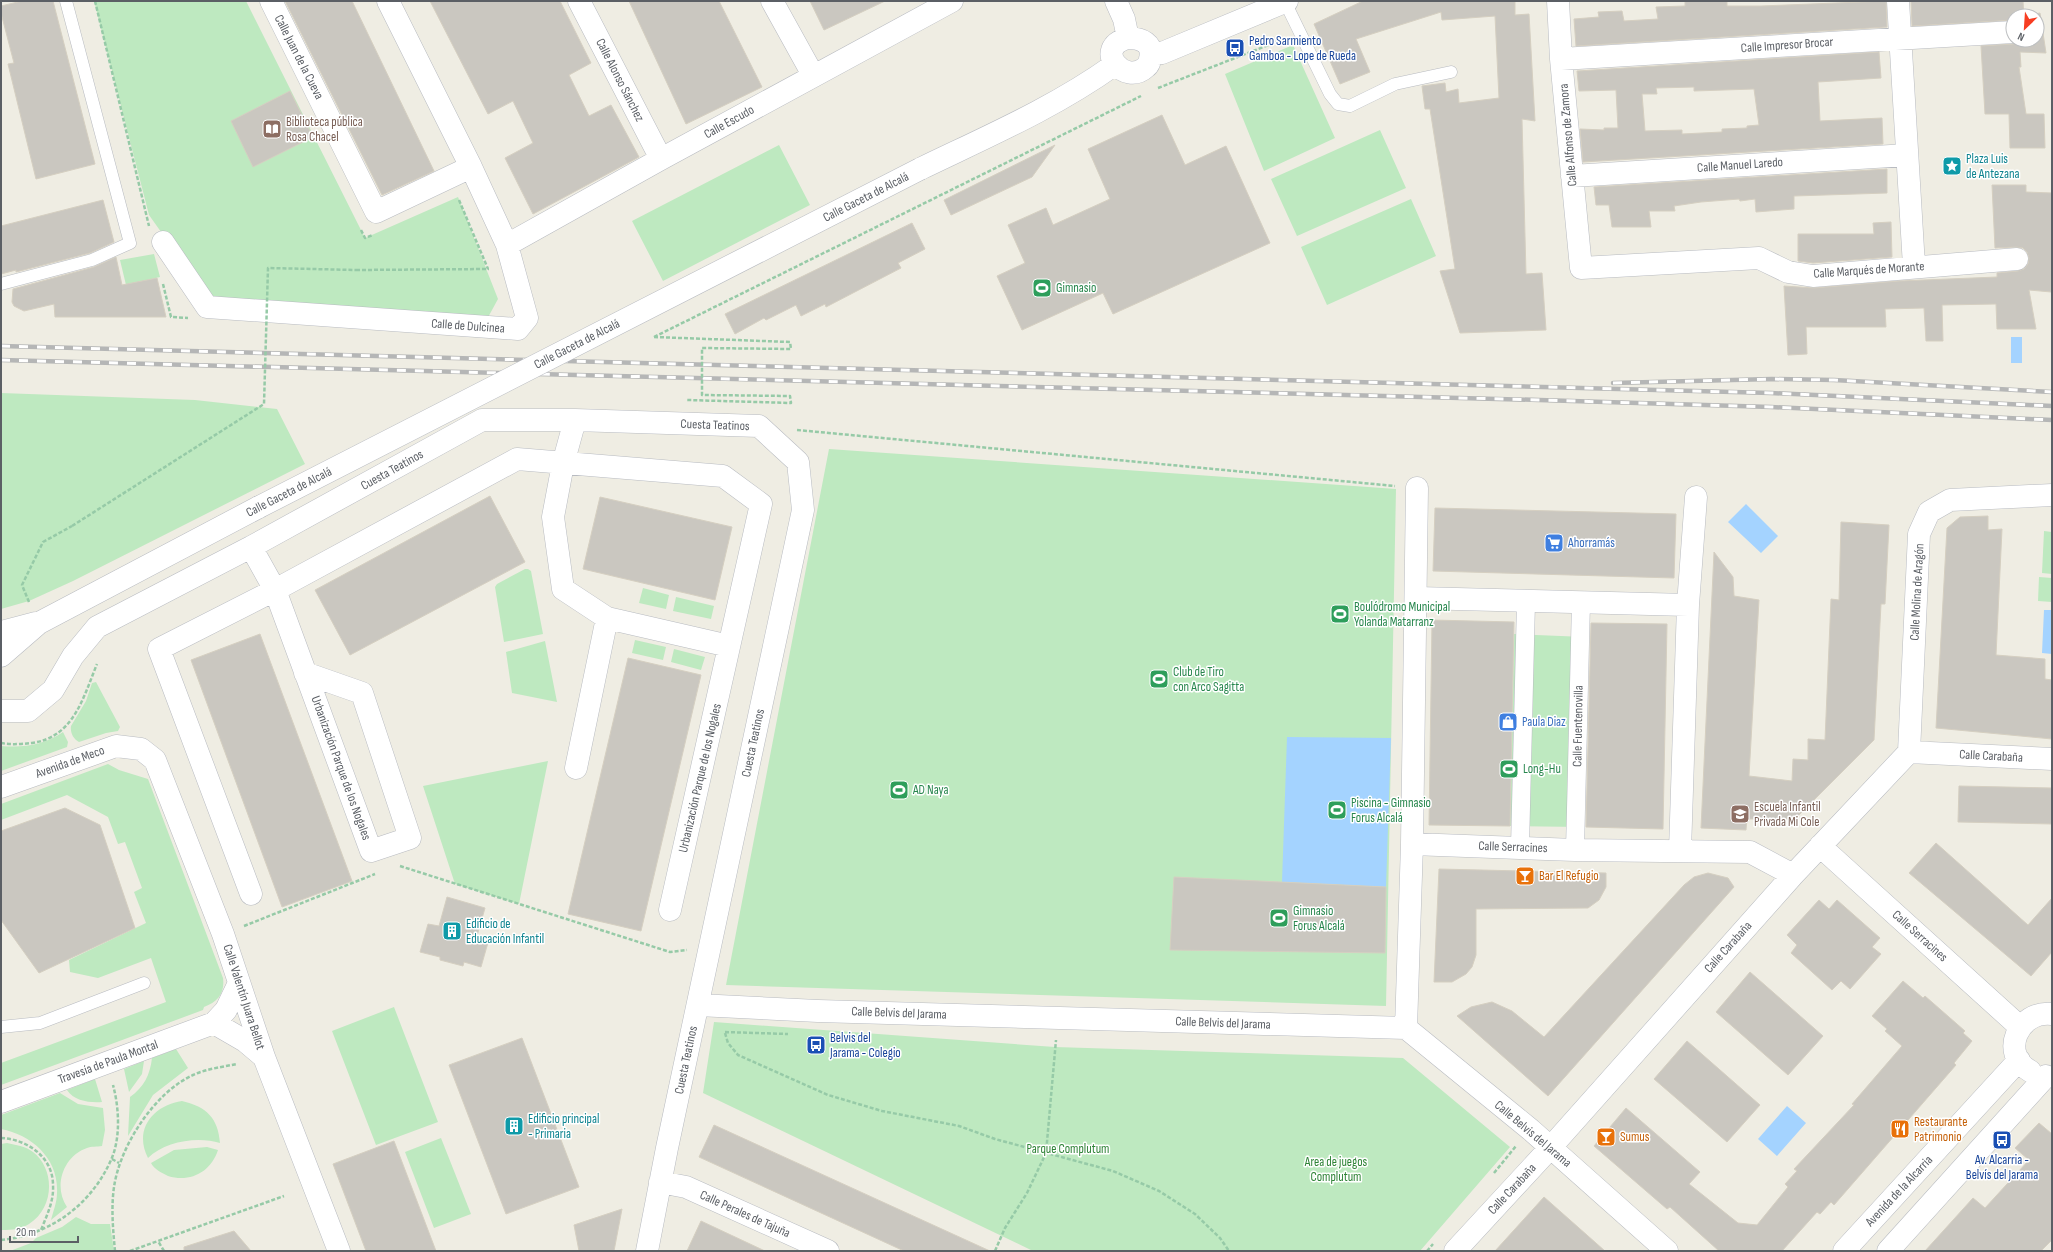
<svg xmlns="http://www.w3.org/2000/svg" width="2053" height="1252" font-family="'Sofia Sans Condensed',sans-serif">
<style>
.green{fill:#bee9c0}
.water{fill:#a4d3ff}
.building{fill:#cac7c0;stroke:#d5cfc1;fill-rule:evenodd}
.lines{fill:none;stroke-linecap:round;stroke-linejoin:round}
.service-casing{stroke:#b8bbc1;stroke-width:13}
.pedestrian-casing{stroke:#b8bbc1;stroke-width:19}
.minor-casing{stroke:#b8bbc1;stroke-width:23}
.path{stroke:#96caa7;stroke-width:2.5;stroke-dasharray:4 2;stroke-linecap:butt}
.service{stroke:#fff;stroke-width:12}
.pedestrian{stroke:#fff;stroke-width:18}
.minor{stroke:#fff;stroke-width:22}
.rail-casing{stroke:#b5b6b6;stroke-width:4.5}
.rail{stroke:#fff;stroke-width:3;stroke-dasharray:9;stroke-linecap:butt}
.minor-bridge-casing{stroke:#b8bbc1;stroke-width:23;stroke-linecap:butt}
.path-bridge{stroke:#96caa7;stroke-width:2.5;stroke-dasharray:4 2;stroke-linecap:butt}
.minor-bridge{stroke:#fff;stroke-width:22}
.labels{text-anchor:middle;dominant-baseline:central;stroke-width:3;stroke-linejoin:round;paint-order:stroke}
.transit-label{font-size:13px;fill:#164399;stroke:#fff;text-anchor:start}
.street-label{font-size:13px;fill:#5b5f65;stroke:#fff}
.education-label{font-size:13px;fill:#785e54;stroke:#fff;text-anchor:start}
.culture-label{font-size:13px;fill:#0d838f;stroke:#fff;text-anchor:start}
.leisure-label{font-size:13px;fill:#27864d;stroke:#fff;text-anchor:start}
.shop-label{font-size:13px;fill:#366cbe;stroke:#fff;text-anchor:start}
.food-label{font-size:13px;fill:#c56008;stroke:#fff;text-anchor:start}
.park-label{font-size:13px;fill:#2d8235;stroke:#fff}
</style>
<rect width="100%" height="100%" fill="#efede3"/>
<path class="green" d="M94,1H246L365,238L458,197L498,299L486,321L210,301L149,215Z
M1293,45L1335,138L1264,171L1225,74Z
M1380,130L1406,188L1297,236L1271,179Z
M779,145L810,205L663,281L632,221Z
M1411,199L1436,256L1327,305L1301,247Z
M154,254L160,277L126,285L120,260Z
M1,393L195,400L277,409L305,464L73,581L29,601L1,609Z
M829,449L1396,489L1386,1006L726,985Z
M2044,531L2052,532V574L2042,573Z
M525,569H528L531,571L543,634L504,642L495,587L497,584Z
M2039,577L2052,578V602L2038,601Z
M643,588L669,595L666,609L639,603Z
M676,597L714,606L711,619L673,611Z
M1514,634L1585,637L1582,827L1510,826Z
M635,640L666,647L663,660L632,653Z
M545,641L557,702L512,693L506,652Z
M674,649L705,657L701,670L671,662Z
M96,682L120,727L118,731L106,733L79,742C73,739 70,732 71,726L86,701L92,683Z
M63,732L68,742L67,747L1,771V746C24,748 44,745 63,732Z
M548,761L519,904L455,884L423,786Z
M108,764L119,770L148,779L223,978C225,993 218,1002 204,1007L203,1010L1,1085V1063L166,1002L151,958L98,978L70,972L69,960L146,923L134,892L142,888L125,842L118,844L108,817L67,795L1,820V804Z
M394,1007L438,1122L376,1145L332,1031Z
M714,1022L1055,1047L1403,1058L1510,1147L1420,1251H1033L703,1093Z
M176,1049L188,1068L153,1095L128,1136L130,1097C144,1087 150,1075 152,1058Z
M144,1061L142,1074L129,1092L124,1069Z
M95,1079L102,1102C90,1103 74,1101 67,1090Z
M60,1093L78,1104L103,1108L105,1130L102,1146C97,1147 91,1146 87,1148C63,1156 53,1187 67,1207L51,1220C53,1212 57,1202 57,1193C59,1159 32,1135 1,1129V1115Z
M182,1101C207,1107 218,1118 220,1143C198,1136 165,1141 148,1158C133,1129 154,1105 182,1101Z
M441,1138L471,1214L434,1228L405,1152Z
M7,1143C16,1145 25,1146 33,1152C56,1170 54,1208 29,1224C21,1229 12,1230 2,1230H1V1144Z
M207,1147L218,1150C211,1172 190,1183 168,1176C162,1173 154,1169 151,1163L174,1150Z
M76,1217L91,1224H110L114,1251H10L31,1243L36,1238L62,1227Z"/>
<path class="water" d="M2011,337H2022V363H2011Z
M1746,504L1778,536L1761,553L1728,522Z
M2044,610H2052V654L2042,653Z
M1287,737L1391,738L1386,887L1282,882Z
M1787,1106L1806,1123L1777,1156L1758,1139Z"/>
<path class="building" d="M22,1H53L95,164L36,179L8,64L14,63L1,13V6Z
M285,1H352L434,171L382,195Z
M430,1H560L591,63L569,75L589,116L611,105L639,157L533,214L505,158L533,143L513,101L488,114Z
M629,1H719L762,87L686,124Z
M810,1H885L824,30Z
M1363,1H1515V15L1529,14L1535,121L1522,119L1526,274L1542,273L1546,330L1460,333L1440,271L1455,269L1430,109H1425L1422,86L1445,83L1446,92L1458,89L1459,103L1499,98L1495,16L1442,20L1441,12L1356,39L1370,72L1340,84L1314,24Z
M1685,1H1727V6H1761L1886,1L1887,27L1576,46L1574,19L1599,17L1598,12L1622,11L1624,21L1658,19L1656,7L1685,6Z
M1911,1H2023L2024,16H2013V20L1912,26Z
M2040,13L2046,53L2020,52L2021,67H2019L2026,114H2044L2045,148H2010L2009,114H1985L1981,46L2014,44L2022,40H2037V16H2024Z
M1879,52L1881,78L1818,82L1820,121L1882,118L1883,144L1583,162L1580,129L1604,130V128H1618L1616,90L1579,91L1577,71ZM1694,87V91L1754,89L1759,125L1747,126V128L1722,129V132L1682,134V130L1645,131L1642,94H1657L1656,88Z
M290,91L313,137L253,167L231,121Z
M1162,115L1185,165L1226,146L1270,243L1113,314L1103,293L1022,330L997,276L1025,263L1008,225L1046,208L1053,225L1110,199L1088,149Z
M1055,145L1032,177L951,215L944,200Z
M1887,169V193L1794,196V209L1756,212L1755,199L1740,201L1739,199L1701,202L1674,206L1675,211H1649L1651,227H1612L1609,205H1596L1594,187Z
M1992,185H2026V192L2052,193L2051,292L2029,290L2036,329H1997L1996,304L1942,305L1943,341H1926L1924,308L1885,309L1886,327H1806L1807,354L1788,355L1784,286L1814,288L1899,281L1997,277V273L2018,271L2024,269L2028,264L2029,258L2027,252L2023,248L2016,247L1995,248Z
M103,200L114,242L90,253L16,272V270L1,274V226Z
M1891,222L1892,257L1813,263L1798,261V234H1874L1873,223Z
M912,223L925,249L898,263L901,268L826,307L825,304L801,316L796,305L766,320L764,318L735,334L725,314Z
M116,257L122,285L157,278L166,317H55L54,304L24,311L14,306L12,302L13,289L94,267Z
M490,496L525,562L350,655L315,590Z
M600,497L732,527L715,600L583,569Z
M1435,508L1676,514L1674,578L1433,571Z
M1988,516V530L2002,529L1996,655L2045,659V679L2052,680V739L1936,728L1947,528L1960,517Z
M1841,522L1889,525L1885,604H1881L1874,740L1795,819H1747L1746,830L1701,828L1714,552L1733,577L1734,596L1759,600L1749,776L1792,781L1793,759L1808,760V739L1825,740L1831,599L1839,600Z
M1432,620L1514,622L1510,826L1429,825Z
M1591,623L1667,624L1663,829L1586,827Z
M260,634L352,881L282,907L191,660Z
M628,658L701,675L641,931L568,914Z
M1959,786L2052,788V824L1958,822Z
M65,808L100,825L135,928L39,973L1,920V831Z
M1936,843L2028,925L2052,898V952L2031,976L1909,873Z
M1439,869L1606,873V887L1599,900L1588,908L1476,909V955L1472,967L1466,974L1452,982H1434Z
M1708,873L1728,878L1734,887L1548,1096L1457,1016L1471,1007L1492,1002L1512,1011L1544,1037L1684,885L1694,877Z
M1174,877L1386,887L1385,953L1170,950Z
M447,897L485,908L477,936L489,939L481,967L464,962L463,966L440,960V957L420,952L428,924L439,926Z
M1819,900L1829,909L1837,900L1880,938L1872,947L1881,954L1850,989L1841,981L1832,990L1791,953L1797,945L1787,935Z
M1750,972L1823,1036L1788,1075L1716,1012Z
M1903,981L1923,998L1925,996L1965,1031L1963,1033L1972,1041L1954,1063L1956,1065L1834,1205L1831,1202L1820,1214L1817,1212L1782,1251H1719L1670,1207L1667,1209L1594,1146L1626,1108L1700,1172L1689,1184L1738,1223L1757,1225L1788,1187L1785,1184L1797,1171L1794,1169L1854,1105L1852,1104L1902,1046L1885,1031L1887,1029L1872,1016Z
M522,1038L579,1187L506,1214L449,1065Z
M1687,1041L1760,1105L1727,1142L1654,1079Z
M2039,1123L2052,1134V1240L2041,1251H1925L1973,1198L1985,1208L2029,1160L2015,1148Z
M714,1125L990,1251H904L699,1157Z
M394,1141L436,1251H366L333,1164Z
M1544,1197L1605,1251H1495Z
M622,1209L614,1251H579L574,1225Z
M701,1221L765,1251H687Z
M234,1231L251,1251H184V1247Z"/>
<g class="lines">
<g class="service-casing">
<path id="service" d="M1285,2L1330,94L1338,104L1350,106L1395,84L1451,72
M1,284L92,260L130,243L66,1
M1,1027L40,1023L144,983"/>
</g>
<g class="pedestrian-casing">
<path id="pedestrian" d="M1520,847L1526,602
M1575,850L1581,602"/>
</g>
<g class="minor-casing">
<path id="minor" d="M271,1L376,212L471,167
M579,1L661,159
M772,1L813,75
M1116,1L1124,19L1128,38
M1558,1L1561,59L1581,268L1759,258L1788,272L1813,276L2017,259
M1898,1L1914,266
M1128,38C1141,38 1154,43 1150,59C1150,61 1149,65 1146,67C1125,87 1091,48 1128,38Z
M1151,54L1162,53L1287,1
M1561,59L2013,32
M920,169C986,137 1054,108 1114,65
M1572,176L1907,155
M163,242L207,307L518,329L527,318L507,245L471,167L388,1
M507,245L661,159L952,1
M575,420L563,464L553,517L563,589L607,618L729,646
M1417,598L1688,605
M1,632L36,623
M1,656L39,623L259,507
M305,673L362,693L410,838L371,851L275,590L517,459L723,476L761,504L670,910
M1,711H28L53,690L73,656L97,627L251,547L482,420H575L759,426L798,462L803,510L667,1148L647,1251
M1909,752L1919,534L1929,512L1950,500L2052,495
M576,768L607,618
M1,787L116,746L141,749L155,760L223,934L264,1057L339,1251
M1412,844L1417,488
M1820,846L2020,1027
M1680,851L1688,605L1696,497
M251,894L159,649L275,590L251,547
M698,1005L818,1011L1406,1028L1531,1130L1667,1251
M214,1023L245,1041L264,1057
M1406,1028L1412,844L1575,850L1750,852L1793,875
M2030,1071C1999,1054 2018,1010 2052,1014
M1,1102L214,1023L226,1010L239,983
M660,1182L686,1187L828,1251
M1455,1251L1551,1147L1793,875L1909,752L2052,759
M1844,1251L2019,1060
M1888,1251L2046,1076"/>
</g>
<path class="path" d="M95,1L149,226
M1158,88L1284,39
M459,200L488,269
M361,230L365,238L373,235
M356,270L489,269
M163,284L171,317L188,318
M654,337L1141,96
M797,430L1395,486
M29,602L22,585L43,542L72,526
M1,743C11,745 22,744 32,743C74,737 83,698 97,664
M400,866L670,952L687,950
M244,926L375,874
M725,1032L788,1034
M725,1033L728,1043L738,1055L828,1095L882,1111L959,1126L995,1139L1113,1171L1159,1191L1195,1214L1220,1238L1229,1251
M1,1138C27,1139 53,1157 53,1185C54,1201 47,1215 41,1230
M112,1159L119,1163
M1494,1173L1516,1146
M1,1240C50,1235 91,1205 111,1160C121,1138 119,1107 113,1085
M115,1251C113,1230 111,1208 114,1187C120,1146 154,1093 193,1075C206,1069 222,1067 237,1064
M130,1251L158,1241
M164,1251L158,1241L284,1196
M995,1251L1005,1228L1027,1193L1046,1153L1056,1040
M1427,1251L1433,1244"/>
<use href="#service" class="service"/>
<use href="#pedestrian" class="pedestrian"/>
<use href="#minor" class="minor"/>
<g class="rail-casing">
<path id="rail" d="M1,346L1771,393L2052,406
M1,360L1539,400L1771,407L2052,420
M1613,383L1772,379L1834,380L2052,392"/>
</g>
<use href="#rail" class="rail"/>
<g class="minor-bridge-casing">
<path id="minor-bridge" d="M259,507L920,169"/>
</g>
<path class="path-bridge" d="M654,337L790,342L791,349L702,348V395L790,396L791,403L687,400
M72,526L264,404L268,268L356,270"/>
<use href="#minor-bridge" class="minor-bridge"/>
</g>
<defs>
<g id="bus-square" transform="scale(1)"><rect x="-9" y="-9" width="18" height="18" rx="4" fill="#1a4fb4" stroke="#fff"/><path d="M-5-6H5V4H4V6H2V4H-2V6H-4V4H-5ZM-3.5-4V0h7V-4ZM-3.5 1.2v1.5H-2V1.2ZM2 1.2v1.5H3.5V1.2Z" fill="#fff"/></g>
<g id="library-square" transform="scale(1)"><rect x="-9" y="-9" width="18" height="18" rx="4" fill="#8d6e63" stroke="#fff"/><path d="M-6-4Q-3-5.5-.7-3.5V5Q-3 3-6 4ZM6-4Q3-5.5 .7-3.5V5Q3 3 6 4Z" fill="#fff"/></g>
<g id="sight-square" transform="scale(1)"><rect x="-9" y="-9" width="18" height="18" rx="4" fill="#0f9aa8" stroke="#fff"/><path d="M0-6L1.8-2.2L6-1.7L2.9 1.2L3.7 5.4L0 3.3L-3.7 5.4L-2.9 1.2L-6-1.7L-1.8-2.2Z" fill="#fff"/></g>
<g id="stadium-square" transform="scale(1)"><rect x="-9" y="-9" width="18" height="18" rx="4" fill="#2e9e5b" stroke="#fff"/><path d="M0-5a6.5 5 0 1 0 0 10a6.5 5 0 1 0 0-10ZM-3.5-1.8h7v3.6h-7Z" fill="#fff"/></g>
<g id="supermarket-square" transform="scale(1)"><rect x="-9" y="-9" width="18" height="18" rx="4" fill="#3f7fe0" stroke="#fff"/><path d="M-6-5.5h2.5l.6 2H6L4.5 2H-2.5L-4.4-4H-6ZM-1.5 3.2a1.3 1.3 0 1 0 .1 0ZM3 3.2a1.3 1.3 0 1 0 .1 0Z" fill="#fff"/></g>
<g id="shop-square" transform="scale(1)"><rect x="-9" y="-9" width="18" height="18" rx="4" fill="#3f7fe0" stroke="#fff"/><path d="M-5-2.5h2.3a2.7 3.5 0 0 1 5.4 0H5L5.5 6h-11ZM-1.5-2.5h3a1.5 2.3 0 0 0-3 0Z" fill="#fff"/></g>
<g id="school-square" transform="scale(1)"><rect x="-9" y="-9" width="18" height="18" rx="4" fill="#8d6e63" stroke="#fff"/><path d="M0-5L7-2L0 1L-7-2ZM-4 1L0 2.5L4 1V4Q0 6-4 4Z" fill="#fff"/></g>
<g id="bar-square" transform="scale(1)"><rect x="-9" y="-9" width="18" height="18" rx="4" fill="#e8710a" stroke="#fff"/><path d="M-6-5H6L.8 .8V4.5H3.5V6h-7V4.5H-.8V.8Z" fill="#fff"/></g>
<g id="building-square" transform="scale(1)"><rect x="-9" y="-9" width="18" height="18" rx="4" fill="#0f9aa8" stroke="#fff"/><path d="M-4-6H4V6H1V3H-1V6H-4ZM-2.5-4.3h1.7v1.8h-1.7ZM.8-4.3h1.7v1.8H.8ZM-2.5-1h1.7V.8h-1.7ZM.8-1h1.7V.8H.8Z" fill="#fff"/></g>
<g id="restaurant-square" transform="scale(1)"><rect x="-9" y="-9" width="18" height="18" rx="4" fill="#e8710a" stroke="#fff"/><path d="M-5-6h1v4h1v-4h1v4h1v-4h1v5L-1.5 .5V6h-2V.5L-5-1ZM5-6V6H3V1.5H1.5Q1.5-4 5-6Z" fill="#fff"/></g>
</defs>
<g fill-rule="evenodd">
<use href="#bus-square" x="1235" y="48"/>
<use href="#library-square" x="272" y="129"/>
<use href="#sight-square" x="1952" y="166"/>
<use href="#stadium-square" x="1042" y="288"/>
<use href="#supermarket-square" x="1554" y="543"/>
<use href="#stadium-square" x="1340" y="614"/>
<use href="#stadium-square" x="1159" y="679"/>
<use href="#shop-square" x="1508" y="722"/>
<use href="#stadium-square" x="1509" y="769"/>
<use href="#stadium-square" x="899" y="790"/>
<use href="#stadium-square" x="1337" y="810"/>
<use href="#school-square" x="1740" y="814"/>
<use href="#bar-square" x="1525" y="876"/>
<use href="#stadium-square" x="1279" y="918"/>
<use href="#building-square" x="452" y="931"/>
<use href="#bus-square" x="816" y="1045"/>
<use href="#building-square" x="514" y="1126"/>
<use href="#restaurant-square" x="1900" y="1129"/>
<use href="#bar-square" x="1606" y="1137"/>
<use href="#bus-square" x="2002" y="1140"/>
</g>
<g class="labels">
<g class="transit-label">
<text x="1249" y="41">Pedro Sarmiento<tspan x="1249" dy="15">Gamboa - Lope de Rueda</tspan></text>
<text x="830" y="1038">Belvis del<tspan x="830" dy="15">Jarama - Colegio</tspan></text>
<text x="2002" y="1160" text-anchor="middle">Av. Alcarria -<tspan x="2002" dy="15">Belvís del Jarama</tspan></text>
</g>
<g class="street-label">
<text transform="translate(1787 45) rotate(-4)">Calle Impresor Brocar</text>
<text transform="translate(299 57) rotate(63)">Calle Juan de la Cueva</text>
<text transform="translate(620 80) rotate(63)">Calle Alonso Sánchez</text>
<text transform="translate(729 122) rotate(-29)">Calle Escudo</text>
<text transform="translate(1568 135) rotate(-95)">Calle Alfonso de Zamora</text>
<text transform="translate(1740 165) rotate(-4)">Calle Manuel Laredo</text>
<text transform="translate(866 197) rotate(-27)">Calle Gaceta de Alcalá</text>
<text transform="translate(1869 270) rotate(-4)">Calle Marqués de Morante</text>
<text transform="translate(468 326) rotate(4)">Calle de Dulcinea</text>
<text transform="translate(577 344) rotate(-27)">Calle Gaceta de Alcalá</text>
<text transform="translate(715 425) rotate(2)">Cuesta Teatinos</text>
<text transform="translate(392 470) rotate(-29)">Cuesta Teatinos</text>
<text transform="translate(289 492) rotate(-27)">Calle Gaceta de Alcalá</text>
<text transform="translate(1917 592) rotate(-87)">Calle Molina de Aragón</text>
<text transform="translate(1578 726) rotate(-89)">Calle Fuentenovilla</text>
<text transform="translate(753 743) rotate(-78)">Cuesta Teatinos</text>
<text transform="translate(1991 756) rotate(3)">Calle Carabaña</text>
<text transform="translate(70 762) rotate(-20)">Avenida de Meco</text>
<text transform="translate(341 768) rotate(70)">Urbanización Parque de los Nogales</text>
<text transform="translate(700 778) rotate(-77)">Urbanización Parque de los Nogales</text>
<text transform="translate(1513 847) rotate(2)">Calle Serracines</text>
<text transform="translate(1920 936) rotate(42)">Calle Serracines</text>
<text transform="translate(1728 947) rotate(-48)">Calle Carabaña</text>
<text transform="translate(244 997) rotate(72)">Calle Valentín Juara Bellot</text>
<text transform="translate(899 1013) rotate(2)">Calle Belvis del Jarama</text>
<text transform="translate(1223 1023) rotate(2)">Calle Belvis del Jarama</text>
<text transform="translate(686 1060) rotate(-78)">Cuesta Teatinos</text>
<text transform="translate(108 1062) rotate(-20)">Travesía de Paula Montal</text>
<text transform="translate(1533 1134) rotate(40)">Calle Belvis del Jarama</text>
<text transform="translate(1512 1189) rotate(-47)">Calle Carabaña</text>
<text transform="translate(1899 1191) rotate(-47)">Avenida de la Alcarria</text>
<text transform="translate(745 1214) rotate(24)">Calle Perales de Tajuña</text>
</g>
<g class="education-label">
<text x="286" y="122">Biblioteca pública<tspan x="286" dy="15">Rosa Chacel</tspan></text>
<text x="1754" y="807">Escuela Infantil<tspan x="1754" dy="15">Privada Mi Cole</tspan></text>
</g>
<g class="culture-label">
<text x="1966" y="159">Plaza Luis<tspan x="1966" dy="15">de Antezana</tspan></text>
<text x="466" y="924">Edificio de<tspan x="466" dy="15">Educación Infantil</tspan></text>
<text x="528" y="1119">Edificio principal<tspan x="528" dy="15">- Primaria</tspan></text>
</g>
<g class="leisure-label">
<text x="1056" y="288">Gimnasio</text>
<text x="1354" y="607">Boulódromo Municipal<tspan x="1354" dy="15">Yolanda Matarranz</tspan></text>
<text x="1173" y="672">Club de Tiro<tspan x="1173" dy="15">con Arco Sagitta</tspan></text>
<text x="1523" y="769">Long-Hu</text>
<text x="913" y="790">AD Naya</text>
<text x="1351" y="803">Piscina - Gimnasio<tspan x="1351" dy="15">Forus Alcalá</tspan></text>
<text x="1293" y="911">Gimnasio<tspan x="1293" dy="15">Forus Alcalá</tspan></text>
</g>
<g class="shop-label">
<text x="1568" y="543">Ahorramás</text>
<text x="1522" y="722">Paula Diaz</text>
</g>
<g class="food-label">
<text x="1539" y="876">Bar El Refugio</text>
<text x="1914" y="1122">Restaurante<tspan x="1914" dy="15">Patrimonio</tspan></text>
<text x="1620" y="1137">Sumus</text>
</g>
<g class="park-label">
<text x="1068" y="1149">Parque Complutum</text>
<text x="1336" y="1162">Area de juegos<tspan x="1336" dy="15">Complutum</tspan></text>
</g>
</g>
<rect width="2053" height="1252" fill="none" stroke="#5b5f65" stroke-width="4"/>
<g transform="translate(2025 28) rotate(205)"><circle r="19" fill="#ffffff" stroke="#bdbfc1"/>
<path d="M0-3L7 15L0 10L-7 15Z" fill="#f73d22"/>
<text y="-6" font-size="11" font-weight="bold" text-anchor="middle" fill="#5b5f65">N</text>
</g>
<path d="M10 1236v6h68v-6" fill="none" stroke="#5b5f65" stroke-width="2"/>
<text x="16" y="1236" font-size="12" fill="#5b5f65" stroke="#ffffff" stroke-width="3" paint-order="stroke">20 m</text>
</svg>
